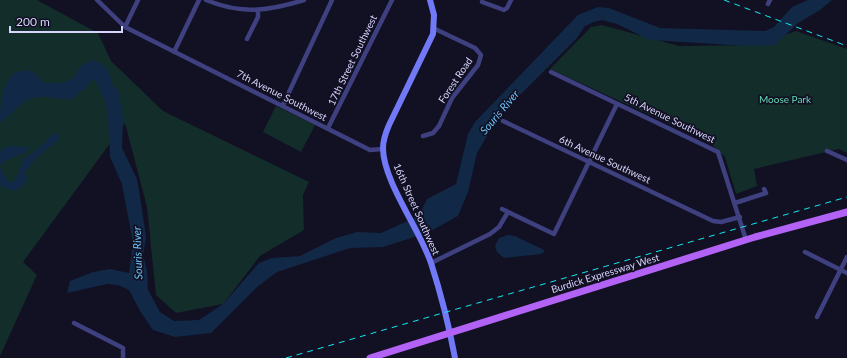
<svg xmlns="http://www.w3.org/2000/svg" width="847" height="358" font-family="Lato,sans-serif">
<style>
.green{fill:#132d2a}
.water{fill:#112946}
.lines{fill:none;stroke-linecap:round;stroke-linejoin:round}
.river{stroke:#112946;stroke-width:7}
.minor{stroke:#3e407f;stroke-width:4.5}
.secondary{stroke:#7279f7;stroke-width:6}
.primary{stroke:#b362f6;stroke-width:7}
.rail{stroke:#0eeaef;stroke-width:1;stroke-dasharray:6 5;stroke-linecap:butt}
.labels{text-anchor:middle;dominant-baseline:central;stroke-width:3.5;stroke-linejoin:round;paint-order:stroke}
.street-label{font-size:10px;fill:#d6d5fc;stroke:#121023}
.park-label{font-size:10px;fill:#65d8b2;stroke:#121023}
.water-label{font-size:11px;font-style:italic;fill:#69c0f6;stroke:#121023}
</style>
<rect width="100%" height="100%" fill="#121023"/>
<path class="green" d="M0,0H37L98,33L111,61L163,111L309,182L303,195L304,230L260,256L223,304L176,313L156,295L147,207L125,123L23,262L37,275L0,356Z
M602,25L679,46L758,45L796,31L847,49V153L839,149L754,169L757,186L736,194L725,157L709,142L550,69L591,27Z
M276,106L315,125L301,152L263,132Z"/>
<path class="water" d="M808,0H832L820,10L798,23L775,45L748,46L650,40L617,24L602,20L594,22L585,26L577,38L498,117L477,153L468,192L458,216L427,233L383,247L350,248L277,272L257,287L211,333L175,337L153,330L140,311L129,290L118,285L107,284L67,293L70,281L93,272L110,269L129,273L133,243L122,184L110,157L108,118L106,104L99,87L92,77L85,82L75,98C62,102 47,94 32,98C18,102 12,116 0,122C0,104 3,62 33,72C38,74 41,81 47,84C55,81 62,85 70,80C81,73 74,66 94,60L108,69L114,88H118L123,118L122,148L137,179L141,203L146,237L143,256L147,270L148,290L160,312L174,321L199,320L223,304L259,263L272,258L300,256L336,238L357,232L381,233L419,216L427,199L456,184L468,134L475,122L578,15L598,7L609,8L660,28L765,31L774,27L792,7Z
M55,132L59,136L58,141C44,150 33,159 25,173L27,177L23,186L15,191L5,188L0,185V167L8,181L12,182L17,178L23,159L39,148Z
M16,146L23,148L30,146C27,157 7,155 0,166V152L5,147Z
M508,235L515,236L544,250V252L541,254L504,258L497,252L495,246L499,238Z"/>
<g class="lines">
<path class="river" d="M75,91L83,86L91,75"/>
<path class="minor" d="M97,0L125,27L370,150L383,149
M206,0C242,15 268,11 304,0
M482,2L504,10L507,8L511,0
M768,4L770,0
M125,27L138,0
M247,39L258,17V11
M174,52L199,0
M551,72L718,152L746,240
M283,105L332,0
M503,121L713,221L721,222L740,217
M328,128L392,0
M423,136L433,133L439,126L452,98L478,65L481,55L475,48L433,28
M827,151L847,160
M735,203L766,193L764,189
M502,209L554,234L617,104
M805,252L847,273
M431,263L490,234L499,227L508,212
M817,317L847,257
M74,323L123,348V358"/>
<path class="secondary" d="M430,0L434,15L433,34L389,125C386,132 383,140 383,148C383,181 420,230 431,263C441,294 449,326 455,358"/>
<path class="primary" d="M370,358L755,237L847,212"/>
<path class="rail" d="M724,0L847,46
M286,358L847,197"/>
</g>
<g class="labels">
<g class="street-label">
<text transform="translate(352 60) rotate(-64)">17th Street Southwest</text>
<text transform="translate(455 80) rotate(-56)">Forest Road</text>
<text transform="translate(282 95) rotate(27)">7th Avenue Southwest</text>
<text transform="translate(670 118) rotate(26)">5th Avenue Southwest</text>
<text transform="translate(605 159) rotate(25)">6th Avenue Southwest</text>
<text transform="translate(417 209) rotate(66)">16th Street Southwest</text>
<text transform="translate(605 273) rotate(-17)">Burdick Expressway West</text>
</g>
<g class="park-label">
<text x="785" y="99">Moose Park</text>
</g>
<g class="water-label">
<text transform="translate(499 112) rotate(-50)">Souris River</text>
<text transform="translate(137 253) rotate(-92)">Souris River</text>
</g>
</g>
<path d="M10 26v6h112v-6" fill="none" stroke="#d6d5fc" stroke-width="2"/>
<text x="16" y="26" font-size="12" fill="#d6d5fc" stroke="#121023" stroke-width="3" paint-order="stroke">200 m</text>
</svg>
